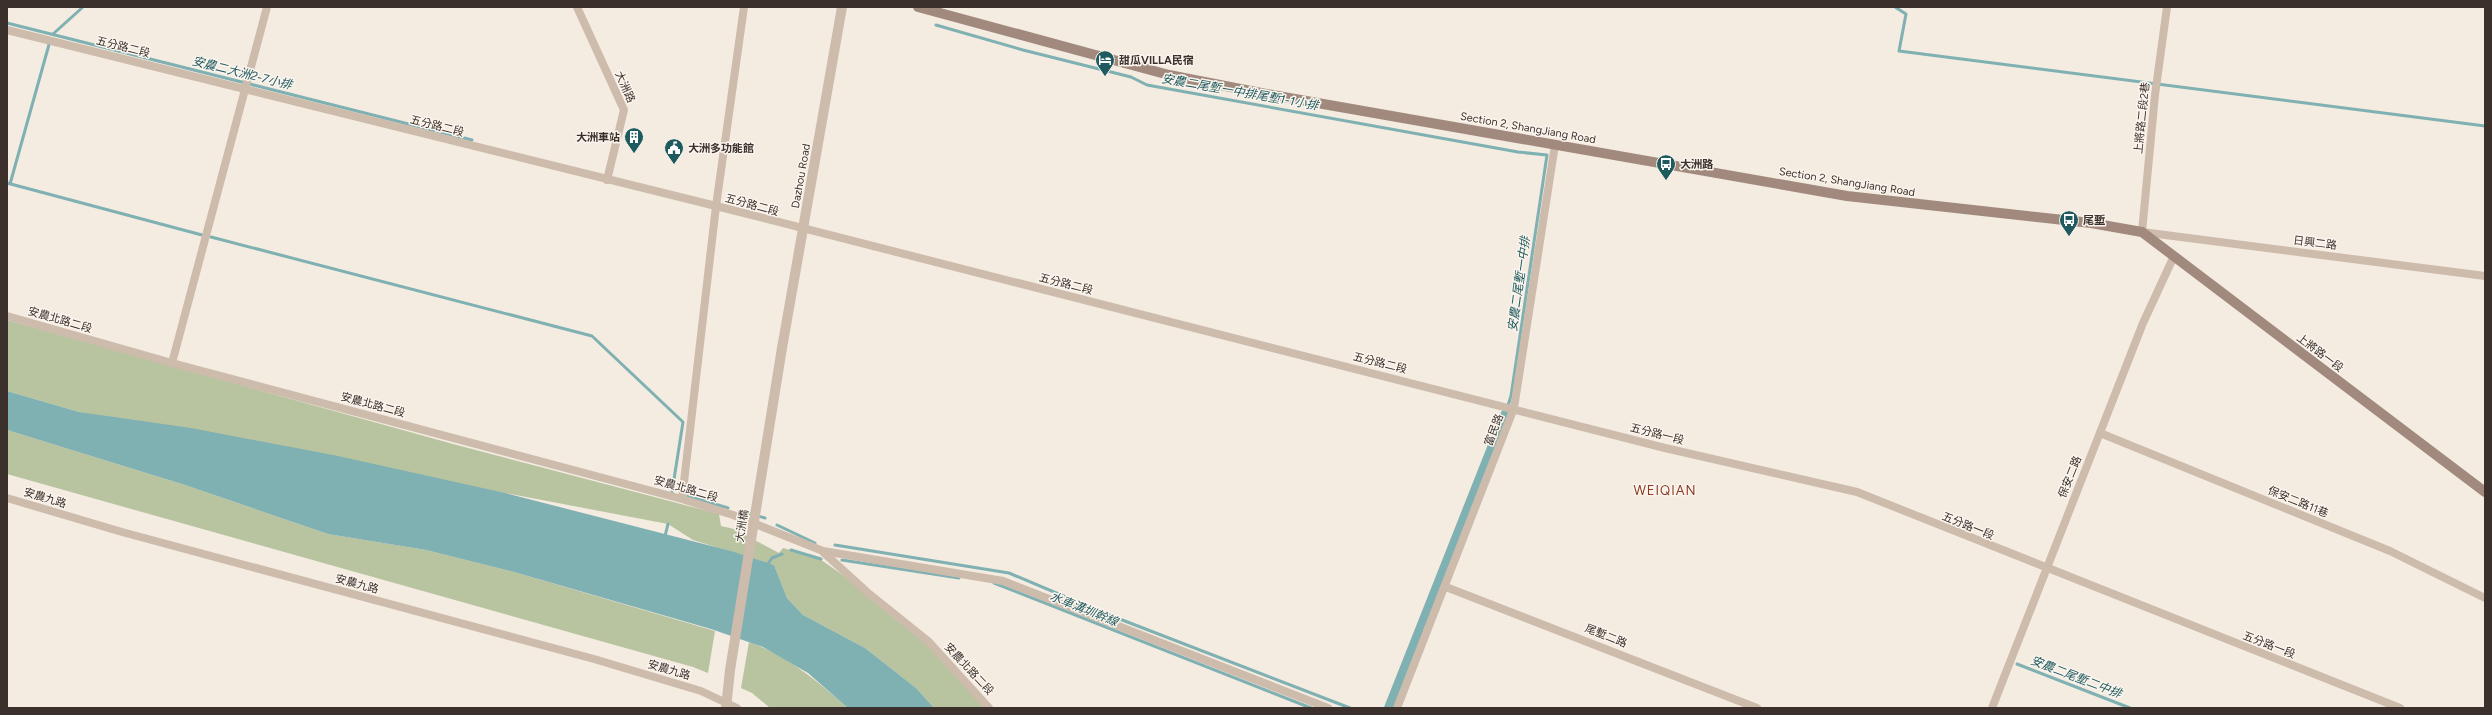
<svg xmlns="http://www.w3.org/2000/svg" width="2492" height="715" font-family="Figtree,'Noto Sans TC',sans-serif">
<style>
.green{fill:#b8c4a0}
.water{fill:#7fb0b2}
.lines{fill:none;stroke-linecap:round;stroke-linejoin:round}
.stream{stroke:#7fb0b2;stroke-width:3}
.canal{stroke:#7fb0b2;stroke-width:10}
.minor{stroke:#cdbbac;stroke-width:8}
.tertiary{stroke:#cdbbac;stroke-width:10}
.secondary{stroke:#a18a7d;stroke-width:10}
.tertiary-bridge{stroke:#cdbbac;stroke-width:10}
.labels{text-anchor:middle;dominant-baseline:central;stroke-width:3;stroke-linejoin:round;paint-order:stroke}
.street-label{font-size:11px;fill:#3b302b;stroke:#fbf5ee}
.poi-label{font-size:11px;font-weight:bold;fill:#3b302b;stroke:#fbf5ee;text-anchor:start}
.water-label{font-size:12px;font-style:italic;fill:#1f5a5e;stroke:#fbf5ee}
.quarter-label{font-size:13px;letter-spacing:1px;fill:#8c3b22;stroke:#fbf5ee}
</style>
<rect width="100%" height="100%" fill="#f4ebe1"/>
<path class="green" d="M7,320L453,444L719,514L721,526L734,529L779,553L783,548L817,557L867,592L928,641L989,708H934L916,688L865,648L803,615L787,598L774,565L693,540L668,524L79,412L7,391Z
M7,430L185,485L328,534L426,550L514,572L715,631L708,673L693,667L7,474Z
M749,642C787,655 818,682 848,708H770L752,693L741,688Z"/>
<path class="water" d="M7,391L79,412L191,428L338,456L505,493L731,551L774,565L787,598L803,615L865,648L916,688L934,708H848L808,673L763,647L711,629L514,572L426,550L328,534L185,485L7,430Z"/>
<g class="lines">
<path class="stream" d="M1895,7L1906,14L1899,51L2485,126
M7,23L472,140
M936,25L1023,50L1131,77L1147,85L1518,152L1547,155L1511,396L1505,415
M53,34L83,7
M7,183L202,235
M10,184L50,41
M211,237L592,336L683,422L672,492
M688,496L728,508
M744,512L765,518
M777,525L815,543
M665,536L668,524
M835,545L1009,573L1099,611L1350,708
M791,550L821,559
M842,560L959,578
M767,565L772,558L782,554
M994,583L1311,708
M2017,664L2130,708"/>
<path class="canal" d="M1389,708L1505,415"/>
<path class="minor" d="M577,7L624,110L607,180
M2167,7L2155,95L2142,232L2485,276
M7,30L716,206L1665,448L1857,492L2400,708
M7,316L172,363L682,499L733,515L823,551L1003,581L1328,708
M172,363L267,7
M2100,433L2390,551L2485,598
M7,498L122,532L594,659L701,691L737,708
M682,499L716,206L744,7
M823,552L867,592L928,641L989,708
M1446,587L1757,708
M1397,708L1514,408L1555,145
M1992,708L2143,323L2174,256"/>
<path class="tertiary" d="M782,348L842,7"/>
<path class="secondary" d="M918,7L1169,75L1272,95L1847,196L2091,223L2142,232L2485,492"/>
<path class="tertiary-bridge" d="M726,708L730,670L782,348"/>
</g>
<defs>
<g id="hotel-pin" transform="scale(1)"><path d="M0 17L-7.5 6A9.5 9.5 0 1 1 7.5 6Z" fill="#1f5a5e" stroke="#fbf5ee"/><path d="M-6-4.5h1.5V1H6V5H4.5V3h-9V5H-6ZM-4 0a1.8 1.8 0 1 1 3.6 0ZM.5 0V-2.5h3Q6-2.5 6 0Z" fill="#fff"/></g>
<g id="building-pin" transform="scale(1)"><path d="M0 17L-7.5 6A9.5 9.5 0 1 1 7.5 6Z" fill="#1f5a5e" stroke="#fbf5ee"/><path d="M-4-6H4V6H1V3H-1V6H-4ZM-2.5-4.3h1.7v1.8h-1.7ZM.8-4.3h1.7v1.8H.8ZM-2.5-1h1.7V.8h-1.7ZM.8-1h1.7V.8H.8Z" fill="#fff"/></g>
<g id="civic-pin" transform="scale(1)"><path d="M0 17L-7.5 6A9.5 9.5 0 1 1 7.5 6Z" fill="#1f5a5e" stroke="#fbf5ee"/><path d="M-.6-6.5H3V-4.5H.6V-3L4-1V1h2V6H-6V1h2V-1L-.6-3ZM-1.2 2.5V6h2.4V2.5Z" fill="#fff"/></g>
<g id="bus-pin" transform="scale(1)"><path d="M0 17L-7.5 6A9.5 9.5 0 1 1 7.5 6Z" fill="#1f5a5e" stroke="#fbf5ee"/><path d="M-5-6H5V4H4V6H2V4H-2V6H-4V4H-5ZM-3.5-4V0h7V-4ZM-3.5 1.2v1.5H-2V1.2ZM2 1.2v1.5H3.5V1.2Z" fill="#fff"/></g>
</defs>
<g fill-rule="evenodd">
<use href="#hotel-pin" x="1105" y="60"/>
<use href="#building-pin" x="634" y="137"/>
<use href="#civic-pin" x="674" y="148"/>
<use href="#bus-pin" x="1666" y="164"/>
<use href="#bus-pin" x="2069" y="220"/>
</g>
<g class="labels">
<g class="street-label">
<text transform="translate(123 47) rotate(14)">五分路二段</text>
<text transform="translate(625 87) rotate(66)">大洲路</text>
<text transform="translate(2142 118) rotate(-84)">上將路二段2巷</text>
<text transform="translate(437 126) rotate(14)">五分路二段</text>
<text transform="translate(1528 128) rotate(10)">Section 2, ShangJiang Road</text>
<text transform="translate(801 176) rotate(-80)">Dazhou Road</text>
<text transform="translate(1847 182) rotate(9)">Section 2, ShangJiang Road</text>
<text transform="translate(752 205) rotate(15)">五分路二段</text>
<text transform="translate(2315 243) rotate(7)">日興二路</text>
<text transform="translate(1066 284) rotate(14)">五分路二段</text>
<text transform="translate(60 320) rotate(16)">安農北路二段</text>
<text transform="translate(2320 353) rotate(37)">上將路一段</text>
<text transform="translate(1380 363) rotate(14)">五分路二段</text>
<text transform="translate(373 405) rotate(15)">安農北路二段</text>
<text transform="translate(1494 430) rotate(-69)">富民路</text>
<text transform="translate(1657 434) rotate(14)">五分路一段</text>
<text transform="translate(2070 477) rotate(-68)">保安二路</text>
<text transform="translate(686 489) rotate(16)">安農北路二段</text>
<text transform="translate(45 498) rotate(17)">安農九路</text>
<text transform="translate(2298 502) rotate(22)">保安二路11巷</text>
<text transform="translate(742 526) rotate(-81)">大洲橋</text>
<text transform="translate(1968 526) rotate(22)">五分路一段</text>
<text transform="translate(357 584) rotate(15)">安農九路</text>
<text transform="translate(1606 636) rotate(22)">尾塹二路</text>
<text transform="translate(2269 645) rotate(21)">五分路一段</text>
<text transform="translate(969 669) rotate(47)">安農北路二段</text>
<text transform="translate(669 670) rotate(16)">安農九路</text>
</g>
<g class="poi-label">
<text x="1119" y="60">甜瓜VILLA民宿</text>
<text x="620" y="137" text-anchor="end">大洲車站</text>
<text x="688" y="148">大洲多功能館</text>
<text x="1680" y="164">大洲路</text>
<text x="2083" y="220">尾塹</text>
</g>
<g class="water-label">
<text transform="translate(242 73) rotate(14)">安農二大洲2-7小排</text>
<text transform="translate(1240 92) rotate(10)">安農二尾塹一中排尾塹1-1小排</text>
<text transform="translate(1519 284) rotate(-82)">安農二尾塹一中排</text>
<text transform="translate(1084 609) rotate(22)">水車溝圳幹線</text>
<text transform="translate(2076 677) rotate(21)">安農二尾塹二中排</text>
</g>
<g class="quarter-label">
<text x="1665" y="490">WEIQIAN</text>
</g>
</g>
<rect width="2492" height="715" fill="none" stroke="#3b302b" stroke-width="16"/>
</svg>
